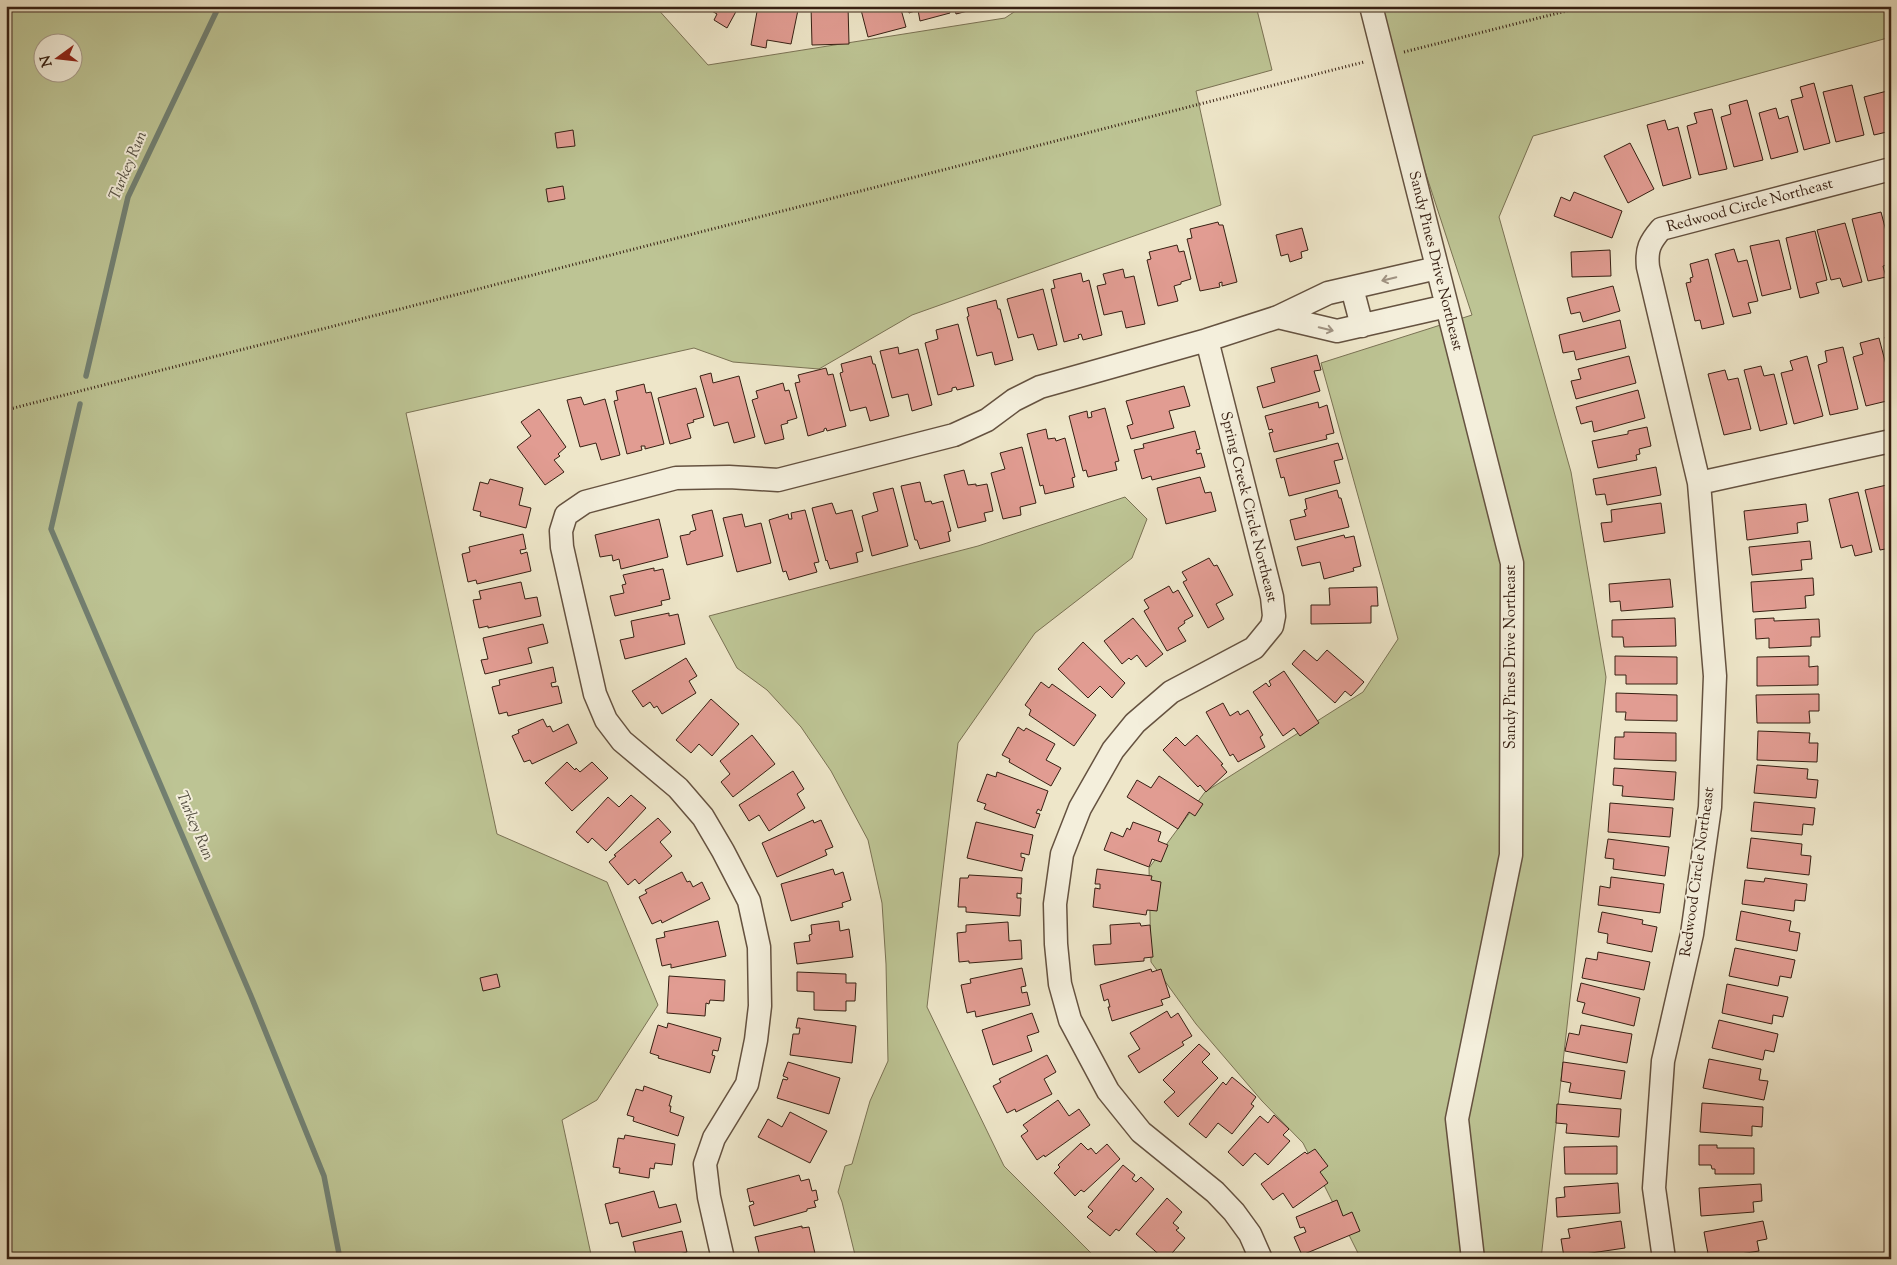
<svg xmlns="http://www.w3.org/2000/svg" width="1897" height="1265" font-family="'Sorts Mill Goudy',serif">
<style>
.green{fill:#bdc494;stroke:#7a7254;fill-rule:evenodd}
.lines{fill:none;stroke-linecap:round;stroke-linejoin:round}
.stream{stroke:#728072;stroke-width:5.5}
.building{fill:#e19c92;stroke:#372013}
.minor-casing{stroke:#655240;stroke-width:25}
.path{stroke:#372013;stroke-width:3;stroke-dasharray:1 2.5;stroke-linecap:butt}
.minor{stroke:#f4efdc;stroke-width:22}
.oneway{stroke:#9f9282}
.labels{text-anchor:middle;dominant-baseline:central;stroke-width:4;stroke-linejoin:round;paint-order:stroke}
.street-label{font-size:15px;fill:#372013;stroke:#f4efdc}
.water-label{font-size:16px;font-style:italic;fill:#555043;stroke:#f4efdc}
</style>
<rect width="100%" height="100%" fill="#eee6c9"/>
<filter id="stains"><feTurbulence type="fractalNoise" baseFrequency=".004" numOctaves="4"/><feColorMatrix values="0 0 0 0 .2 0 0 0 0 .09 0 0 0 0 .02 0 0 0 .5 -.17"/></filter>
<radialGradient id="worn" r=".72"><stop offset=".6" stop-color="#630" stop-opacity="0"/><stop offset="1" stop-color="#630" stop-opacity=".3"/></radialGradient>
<path class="green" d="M6,6H655L708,65L1005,18L1023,6H1256L1272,70L1196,91L1221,205L912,315L819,369L733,362L694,348L406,413L497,834L607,882L658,1005L597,1100L562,1120L592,1259H6ZM42,42H72V72H42Z
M1382,6H1891V37L1533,136L1499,217L1571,472L1606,677L1541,1259H1361L1303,1143L1262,1101L1196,1024L1151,962L1149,868L1205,792L1363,692L1398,639L1321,363L1472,315L1422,162Z
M1125,497L1147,519L1132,558L1035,633L958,743L927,1007L1004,1166L1097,1259H856L842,1202L838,1192L845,1166L852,1164L870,1101L888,1061L886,964L882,903L868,840L831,771L801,727L767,690L737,668L709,616L978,546Z"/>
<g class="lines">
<path class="stream" d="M86,376L128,197L219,6
M80,404L51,529L251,996L324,1176L340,1259"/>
</g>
<path class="building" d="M703,6H739L727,28L714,20L717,14Z
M758,6H787V8L798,10L791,44L767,40L766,48L751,45Z
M811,6H848L849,44L812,45Z
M860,6H900L906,27L868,37Z
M907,6H948L950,13L920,21L918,10L909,13Z
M954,6H987L956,14Z
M1814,83L1830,143L1804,150L1791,100L1803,97L1800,87Z
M1852,85L1864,135L1836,142L1823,92Z
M1891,90V131L1874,135L1864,97Z
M1747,100L1763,160L1734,167L1721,117L1731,114L1729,105Z
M1776,108L1779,119L1788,116L1798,152L1771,159L1759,113Z
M1712,109L1727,169L1699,175L1687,126L1697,123L1694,113Z
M1665,120L1668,130L1678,127L1691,178L1663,186L1647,125Z
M573,130L575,146L557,148L555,133Z
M1630,143L1654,189L1628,203L1604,156Z
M563,186L565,199L548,202L546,189Z
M1574,192L1622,211L1612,238L1554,216L1561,197L1570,201Z
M1881,212L1891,250V264L1883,266L1886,277L1868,281L1852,219Z
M1218,222L1219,225H1223L1237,282L1222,286V282L1219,283L1220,287L1200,291L1187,239L1192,238L1190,229Z
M1845,223L1862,282L1843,287L1840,278L1831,280L1817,230Z
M1302,228L1308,250L1301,252L1302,258L1290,262L1288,254L1281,256L1276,235Z
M1815,231L1827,280L1816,283L1819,293L1800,298L1786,238Z
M1779,240L1791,289L1762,296L1750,246Z
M1177,245L1179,252L1184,251L1191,279L1181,282V284L1174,286L1178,301L1158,306L1147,260L1151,259L1149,252Z
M1734,249L1738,262L1747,260L1758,301L1748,303L1751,313L1733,317L1715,254Z
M1610,250L1611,276L1572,277L1571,252Z
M1708,259L1724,324L1702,329L1700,320L1695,321L1686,283L1691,282L1690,278L1693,277L1690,264Z
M1123,269L1125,278L1134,276L1145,324L1126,328L1122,311L1104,315L1097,286L1106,284L1103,274Z
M1081,273L1083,282L1089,280L1102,335L1083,340L1081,334L1078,335L1079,338L1064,342L1051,289L1055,288L1053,280Z
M1613,286L1620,311L1583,322L1580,312L1571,314L1567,298Z
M1043,289L1057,345L1038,350L1033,334L1018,338L1007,299Z
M996,300L998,309H1000L1013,360L995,365L992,352L977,356L967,317L969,316L967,308Z
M1620,320L1626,348L1576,360L1574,351L1563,353L1559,335Z
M958,324L974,386L957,390L956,387L952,388V391L938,395L925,343L938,339L936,330Z
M1891,336V362L1885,337Z
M1879,338L1891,384V400L1866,406L1853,357L1863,354L1860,343Z
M898,347L899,354L918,349L932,405L912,411L908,394L892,398L880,351Z
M1843,347L1858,409L1830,415L1818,365L1827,362L1825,351Z
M1317,355L1321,370L1314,371L1320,391L1263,408L1257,387L1275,382L1271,368Z
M871,356L873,364H875L889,416L870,421L866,407L850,411L840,373L843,372L841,364Z
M1629,356L1636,383L1576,399L1571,381L1581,379L1578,369Z
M1807,356L1823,416L1794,424L1781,373L1793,370L1790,361Z
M1761,366L1764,376L1774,374L1787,424L1760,431L1744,370Z
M826,368L828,375L833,374L846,426L827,431L826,428L824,429V431L808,436L795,383L800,382L798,375Z
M1725,370L1728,380L1738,378L1751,429L1724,435L1708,374Z
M711,373L713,383L739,376L755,437L734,443L728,422L714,426L700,376Z
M783,383L785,391L789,390L797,418L787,421L788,423L781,425L784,439L765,444L752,400L758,398L756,391Z
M644,384L646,393L651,392L664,444L645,449V446H641L642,450L627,454L614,401L618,400L616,391Z
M1184,386L1190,406L1169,411L1174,428L1131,439L1127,426L1133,424L1126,401Z
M696,388L704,417L693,420L694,422L687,424L691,438L670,444L658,398Z
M1638,390L1645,418L1594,432L1592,421L1581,424L1576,407Z
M581,397L584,405L605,399L620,455L601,460L596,443L580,447L567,400Z
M1318,402L1319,408L1327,405L1334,433L1326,435L1327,439L1274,452L1269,433L1273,432L1272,429L1269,430L1265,416Z
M1105,408L1119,461L1115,462L1117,470L1088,477L1086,470L1083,471L1069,416L1087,411L1088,418L1092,417L1091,412Z
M539,409L566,447L558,454L560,456L554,460L564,472L545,485L517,447L531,436L521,422Z
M1647,427L1651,446L1639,449L1640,454L1636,455L1637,460L1598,468L1592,441L1628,434V431Z
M1046,429L1048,439L1055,438L1056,441L1065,438L1075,477L1072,478L1074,487L1045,494L1043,485L1040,486L1027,434Z
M1195,431L1200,449L1196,450L1197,454L1201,453L1205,467L1152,480L1151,476L1142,479L1134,450L1144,448L1143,444Z
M1338,443L1343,459L1334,461L1340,483L1289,496L1284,477L1281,478L1276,459Z
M1022,447L1036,503L1020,507L1021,515L1003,519L991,473L1005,469L1000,453Z
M1656,467L1661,495L1607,505L1605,494L1596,495L1593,479Z
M964,470L968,485L976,484V486L987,484L993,511L984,513L986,521L958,528L944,475Z
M1200,477L1205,493L1211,492L1216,511L1166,524L1157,488Z
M490,479L523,488L519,505L531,508L526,528L480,516L481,512L473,510L480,482L488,484Z
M920,482L925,502L931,501L932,504L943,501L951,531L948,532L950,541L920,549L917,540H915L901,486Z
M1891,484V548L1880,550L1865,490Z
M893,488L908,546L872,556L862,516L878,511L873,493Z
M1337,490L1339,498H1341L1349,527L1295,540L1290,520L1306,516L1304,510L1307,509L1305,499Z
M1858,492L1872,552L1855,556L1852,545L1841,548L1829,499Z
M832,503L836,514L852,510L863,551L856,553L858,562L830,569L827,560L826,561L812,508Z
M1661,503L1665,533L1604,542L1601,523L1612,522L1611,510Z
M1806,504L1808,521L1797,523L1798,533L1747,540L1744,511Z
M712,510L723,556L687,565L680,536L690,534V532L696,530L692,515Z
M805,510L819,562L814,563L817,572L789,580L786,571L783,572L769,520L788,514L789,519H792L791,513Z
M742,514L745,527L761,523L771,563L737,572L723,518Z
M659,519L668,557L621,569L619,559L613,561L612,555L600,557L595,535Z
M523,534L526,549L520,550L521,554L527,552L531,571L477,584L476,580L468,582L462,554L470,552L469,547Z
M1344,535L1345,538L1354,536L1361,566L1353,568L1354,571L1324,579L1320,562L1302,566L1297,547Z
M1810,541L1812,559L1801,560L1802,570L1752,575L1749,547Z
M1209,558L1214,566L1217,565L1233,595L1216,604L1224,619L1208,628L1183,582L1187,580L1182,572Z
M654,568V571L663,569L670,599L661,601L662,605L615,616L610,596L624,593L622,585L626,584L623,575Z
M1813,578L1814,595L1805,596L1806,608L1753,612L1751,582Z
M1670,579L1673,607L1621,611L1620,601L1610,602L1609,584Z
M521,582L525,599L537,597L541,616L488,628V626L479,628L473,600L481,599L479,591Z
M1169,586L1173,593L1178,590L1193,616L1184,621L1185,623L1178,628L1186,641L1167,651L1144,611L1149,608L1144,600Z
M1377,587L1378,606H1371V623L1311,624V605H1330L1329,588Z
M669,613V616L678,614L685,644L625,659L620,640L634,637L631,621Z
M1133,618L1163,654L1146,667L1137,655L1131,660L1129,658L1122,664L1104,641Z
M1675,618L1676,646L1624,647L1623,637H1612V620Z
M1774,618V621L1819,619L1820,637H1811V646L1769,648V638L1756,639L1755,619Z
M543,624L548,643L528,648L532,663L485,674L481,660L488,659L483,638Z
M1083,642L1125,683L1112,698L1100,686L1088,698L1058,669Z
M1304,650L1317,661L1327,650L1364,682L1351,696L1345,691L1335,703L1292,664Z
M1615,656L1677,657V684H1626V675H1615Z
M1809,656V667L1818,666V685L1757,686V657Z
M686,658L697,676L689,681L696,693L662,714L657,706L654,708L650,702L643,707L632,691Z
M553,667L556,682L551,683L552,687L558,686L562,703L508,716L507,712L499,714L492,687L500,685L499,680Z
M1284,671L1319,723L1300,736L1294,728L1283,736L1253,692L1266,683L1269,687L1271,685L1269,681Z
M1041,682L1049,688L1052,684L1096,715L1074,746L1029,715L1031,710L1025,705Z
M1616,693L1677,695V721L1625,720L1626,712H1616Z
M1819,694V711H1809L1810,723H1757L1756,695Z
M711,699L739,724L712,756L699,744L691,753L676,740Z
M1223,703L1230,716L1238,711L1240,715L1248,710L1263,735L1260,737L1265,747L1238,762L1233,754L1230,756L1206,712Z
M543,719L547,727L550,726L553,732L568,724L577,743L532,764L530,760L524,762L512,736L519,733L518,730Z
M1018,727L1024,731L1026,728L1055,744L1046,760L1061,768L1051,786L1009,762L1010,759L1002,755Z
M1758,731L1810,733L1809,743H1818L1817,762L1757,760Z
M1624,732L1676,733V761L1614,759L1615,737H1624Z
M752,735L775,764L733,797L721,782L730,774L720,761Z
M1197,735L1223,764L1221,765L1227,772L1206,792L1200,785L1198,787L1163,750L1176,737L1185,746Z
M567,762L575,770L576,768L580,772L592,762L608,778L572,811L545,783Z
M1757,765L1808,769L1807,779L1818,780L1816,798L1754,793Z
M1614,768L1676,772L1674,800L1622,796L1623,786L1613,785Z
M793,771L804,789L797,794L805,808L769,831L759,815L749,821L739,805Z
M997,772L1048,791L1041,811L1038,809L1036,813L1040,814L1035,828L984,809L986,804L977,801L987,774L996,777Z
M1159,776L1203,804L1195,816L1189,812L1178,829L1127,797L1137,780L1151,788Z
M631,795L646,808L606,851L592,838L588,843L576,832L608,797L619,807Z
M1754,802L1815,808L1813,825L1803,824L1802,835L1751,831Z
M1610,803L1673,808L1670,837L1608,832Z
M658,818L671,832L660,842L672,856L639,884L635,879L628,885L609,862L616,856L614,855Z
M813,820L814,823L821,820L833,847L825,850L827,855L777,877L762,843Z
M976,822L1033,835L1029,855L1021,853V857L1025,858L1022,871L967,858Z
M1133,822L1161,832L1158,841L1168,845L1161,862L1152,859L1149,867L1104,850L1111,832L1123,837L1127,828L1130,830Z
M1751,838L1802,844L1801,855L1811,856L1809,875L1747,868Z
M1608,839L1669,847L1665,876L1613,869L1614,859L1605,858Z
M833,869L835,875L843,872L851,900L842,903L843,907L791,921L781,884Z
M1097,869L1152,876L1151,880L1161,882L1157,911L1147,910L1146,915L1093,907L1095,888L1100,889V884H1095Z
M682,872L687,882L690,881L693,887L702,882L710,899L662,923L661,920L652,924L639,897L647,893L645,890Z
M969,875L1022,878L1021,894L1017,893V898H1021L1020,916L966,912V907H958L960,878H968Z
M1611,877L1664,884L1660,913L1598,905L1600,886L1610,888Z
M1765,878L1807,884L1805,901L1795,900L1794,911L1742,904L1745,880L1764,882Z
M1741,911L1791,921L1789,931L1800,933L1797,951L1736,940Z
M1602,912L1643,920L1642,924L1657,927L1652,952L1607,943L1608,934L1598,932Z
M718,921L726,956L671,968V964L662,966L656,939L665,937L664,932Z
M839,921L840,931L849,929L853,957L797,964L794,943L810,941L809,935L812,934L811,925Z
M1008,922L1009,941L1021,940L1022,959L969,963V961L959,962L957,933L966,932V925Z
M1140,923L1141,926L1150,925L1153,957L1144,958V961L1095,965L1093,945L1111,944L1110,925Z
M1735,948L1795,960L1791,978L1780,976L1778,986L1729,976Z
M1598,952L1650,962L1644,990L1582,978L1586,958L1597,960Z
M1022,968L1026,986L1021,987L1022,993L1027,992L1030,1005L976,1017L975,1011L967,1013L961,985L971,983L970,979Z
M1151,969L1152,972L1161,969L1170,997L1161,1000L1163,1005L1112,1021L1108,1007H1110L1108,999L1104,1001L1100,985Z
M797,972L846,974V983H856L855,1001H846V1011L814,1010V992L797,991Z
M497,974L500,987L483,991L480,978Z
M669,976L725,980L724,1001L710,1000L709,1004L706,1003L705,1016L667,1013Z
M1581,983L1640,998L1634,1026L1582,1013L1585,1003L1577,1001Z
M1727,984L1788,997L1783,1017L1773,1015L1772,1024L1722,1013Z
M1167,1011L1171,1018L1178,1013L1192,1036L1182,1042L1184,1045L1139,1073L1128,1056L1140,1049L1130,1033Z
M1032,1013L1039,1032L1027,1036L1032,1051L993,1065L982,1030Z
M798,1018L856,1026L852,1063L790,1055L793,1034H799L800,1028H796Z
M1719,1020L1778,1034L1774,1052L1765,1050L1763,1060L1712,1048Z
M668,1023L721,1038L718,1051L713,1050L712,1055L715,1056L710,1073L658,1058L659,1056L650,1053L658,1025L667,1028Z
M1581,1025L1632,1034L1627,1063L1565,1051L1569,1033L1579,1035Z
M1199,1044L1210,1054L1202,1062L1218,1078L1178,1117L1164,1102L1175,1092L1163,1080Z
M1047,1055L1056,1072L1044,1079L1052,1094L1016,1112L1015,1109L1007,1113L993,1086L1001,1082L999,1079Z
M1709,1059L1761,1069L1759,1080L1768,1081L1764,1100L1703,1088Z
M788,1062L840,1078L829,1114L777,1098L783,1079L787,1080L788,1078L783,1076Z
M1563,1062L1625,1071L1621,1099L1569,1092L1571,1083L1561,1081Z
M1232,1077L1256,1097L1251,1104L1254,1106L1232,1134L1218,1123L1206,1138L1189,1124L1223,1082L1226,1085Z
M644,1086L672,1096L669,1106H671L670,1112L684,1117L678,1136L633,1121L634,1117L627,1115L636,1089L643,1091Z
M1058,1100L1069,1116L1079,1109L1090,1125L1045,1157L1044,1155L1037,1160L1021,1136L1028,1131L1023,1125Z
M1702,1103L1763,1107L1762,1127L1752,1126V1136L1700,1132Z
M1557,1104L1621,1109L1619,1137L1566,1133L1567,1124L1556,1123Z
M790,1112L827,1131L810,1163L758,1137L768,1119L782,1127Z
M1274,1115L1289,1129L1283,1135L1290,1141L1268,1165L1255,1153L1243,1166L1228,1152L1260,1116L1268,1123Z
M625,1135L675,1144L672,1165L655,1163L654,1169L650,1168L649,1178L619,1173L620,1168L613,1167L618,1138L624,1139Z
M1081,1143L1088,1150L1091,1148L1096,1154L1107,1144L1120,1159L1084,1192L1081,1190L1075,1196L1054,1173L1060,1167L1058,1165Z
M1699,1145H1717V1148H1754V1174H1715V1169H1712L1711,1165H1699Z
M1617,1146V1174H1565L1564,1147Z
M1315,1149L1328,1166L1320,1172L1328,1183L1293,1208L1283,1193L1273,1200L1261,1184L1305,1152L1307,1154Z
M1123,1165L1135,1175L1132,1179L1136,1182L1141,1177L1154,1189L1119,1231L1116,1229L1110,1236L1087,1217L1093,1211L1088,1207Z
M799,1175L801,1181L809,1179L812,1191L816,1190L818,1200L814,1201L816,1207L807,1209V1211L754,1226L749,1206L754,1204L753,1201L750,1202L747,1189Z
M1618,1183L1620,1213L1557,1217L1556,1198L1565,1197L1564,1187Z
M1761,1184L1762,1201L1753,1202L1754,1212L1701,1216L1699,1188Z
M654,1191L659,1208L676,1204L681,1222L622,1237L618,1222L610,1224L605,1204Z
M1167,1198L1182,1212L1173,1223L1179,1228L1176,1230L1185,1238L1167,1259H1164L1136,1234Z
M1337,1200L1343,1216L1352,1212L1360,1231L1302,1255L1294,1237L1306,1232L1304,1227L1300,1228L1296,1217Z
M1621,1221L1625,1248L1564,1257L1561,1239L1570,1238L1568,1229Z
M1763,1221L1767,1239L1757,1241L1759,1251L1709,1259L1704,1232Z
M802,1226V1228L809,1227L816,1258L774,1259L773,1254L760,1257L755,1237Z
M682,1231L687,1252L675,1255L676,1259H637L633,1242Z
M1356,1254L1357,1259H1329Z"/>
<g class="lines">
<g class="minor-casing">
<path id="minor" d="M1371,6L1512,563L1511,855L1457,1119L1473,1259
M1352,288L1362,326
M1278,317L1337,331L1447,306
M1207,340L1272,597L1274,616L1272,626L1254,648L1171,692L1135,723L1113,750L1080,808L1062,854L1055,904L1056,944L1060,984L1070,1020L1108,1091L1141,1132L1215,1192L1234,1212L1250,1234L1261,1259
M1699,483L1891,441
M723,1259L709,1197L705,1164L714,1138L747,1084L756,1040L760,1006L759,947L749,901L723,851L703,817L678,788L622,741L606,720L595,694L562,547L561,531L566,515L585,502L676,478L729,477L778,480L954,435L987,420L1014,400L1040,387L1207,340L1278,317L1328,293L1437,268
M1664,1259L1654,1188L1663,1061L1692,934L1710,807L1715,676L1699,483L1648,267C1646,249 1650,242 1661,229L1891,169"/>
</g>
<path class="path" d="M1404,52L1586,6
M6,410L1364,62"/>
<use href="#minor" class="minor"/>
</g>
<defs><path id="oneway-shaft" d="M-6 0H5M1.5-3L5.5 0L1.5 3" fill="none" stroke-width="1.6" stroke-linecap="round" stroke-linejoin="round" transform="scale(1.25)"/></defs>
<g class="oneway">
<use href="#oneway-shaft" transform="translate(1389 279) rotate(167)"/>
<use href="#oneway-shaft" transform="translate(1326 329) rotate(14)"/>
</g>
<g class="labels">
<g class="street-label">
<text transform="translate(1750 206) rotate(-15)">Redwood Circle Northeast</text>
<text transform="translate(1435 261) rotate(76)">Sandy Pines Drive Northeast</text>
<text transform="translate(1248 507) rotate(76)">Spring Creek Circle Northeast</text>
<text transform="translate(1511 657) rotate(-90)">Sandy Pines Drive Northeast</text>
<text transform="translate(1698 872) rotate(-82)">Redwood Circle Northeast</text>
</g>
<g class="water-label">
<text transform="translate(129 166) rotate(-67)">Turkey Run</text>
<text transform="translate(194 826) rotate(67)">Turkey Run</text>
</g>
</g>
<rect width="1897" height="1265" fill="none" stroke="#eee6c9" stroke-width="25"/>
<rect x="8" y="8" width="1882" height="1250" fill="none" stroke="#372013" stroke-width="2.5"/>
<rect x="12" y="12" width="1872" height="1240" fill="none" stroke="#372013"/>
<g transform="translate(58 58) rotate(255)"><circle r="24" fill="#f4efdc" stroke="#a89c8c"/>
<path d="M0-4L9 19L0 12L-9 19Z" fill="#8f2418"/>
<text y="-8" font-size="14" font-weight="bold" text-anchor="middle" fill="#372013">N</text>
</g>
<rect width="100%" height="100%" filter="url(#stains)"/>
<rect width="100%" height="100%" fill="url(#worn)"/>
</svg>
